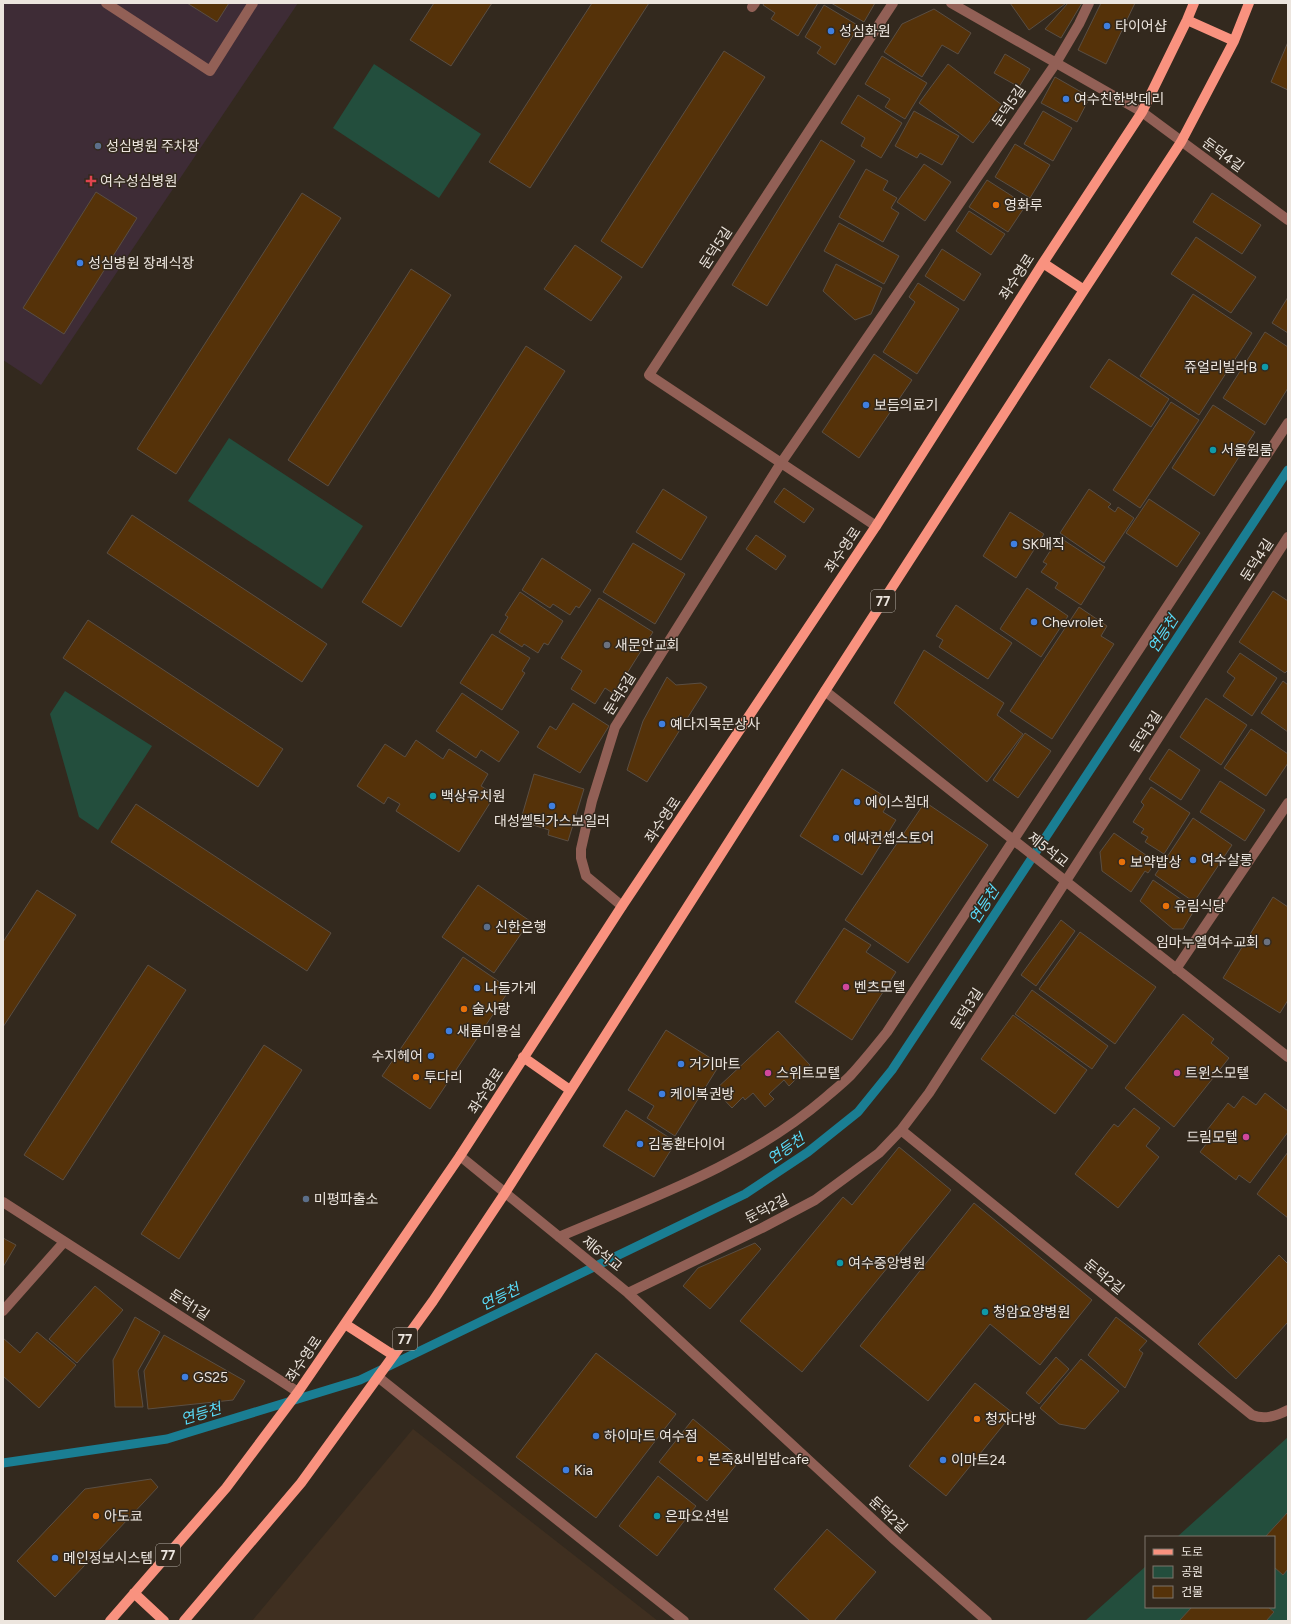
<svg xmlns="http://www.w3.org/2000/svg" width="1291" height="1624" font-family="Figtree,'Noto Sans KR',sans-serif">
<style>
.built{fill:#3f2f20}
.medical{fill:#3e2c36}
.green{fill:#234e3d}
.lines{fill:none;stroke-linecap:round;stroke-linejoin:round}
.stream{stroke:#1a7e93;stroke-width:9}
.building{fill:#553209;stroke:#5a4e43}
.service{stroke:#926056;stroke-width:10}
.minor{stroke:#926056;stroke-width:10}
.primary{stroke:#f9927f;stroke-width:10}
.shop-dot{fill:#3f7fe0;stroke:#33291e;stroke-width:1.5}
.service-dot{fill:#5c6f8a;stroke:#33291e;stroke-width:1.5}
.health-dot{fill:#e0444e;stroke:#33291e;stroke-width:1.5}
.food-dot{fill:#e8710a;stroke:#33291e;stroke-width:1.5}
.culture-dot{fill:#0f9aa8;stroke:#33291e;stroke-width:1.5}
.worship-dot{fill:#6b7280;stroke:#33291e;stroke-width:1.5}
.hotel-dot{fill:#d1479c;stroke:#33291e;stroke-width:1.5}
.labels{text-anchor:middle;dominant-baseline:central;stroke-width:3;stroke-linejoin:round;paint-order:stroke}
.shield{fill:#33291e;stroke:#b4ada4;stroke-width:1}
.shield-label{font-size:13px;font-weight:bold;fill:#ece5de}
.poi-label{font-size:14px;fill:#ece5de;stroke:#33291e;text-anchor:start}
.street-label{font-size:14px;fill:#ece5de;stroke:#33291e}
.water-label{font-size:15px;font-style:italic;fill:#59dcfa;stroke:#33291e}
</style>
<rect width="100%" height="100%" fill="#33291e"/>
<path class="built" d="M413,1429L658,1621H252Z"/>
<path class="medical" d="M3,3H298L41,385L3,360Z"/>
<path class="green" d="M374,64L481,134L439,198L333,128Z
M229,438L363,526L322,589L188,501Z
M65,691L152,746L98,830L79,817L50,714Z
M1288,1437V1621H1085L1146,1566V1607H1274V1537H1177Z"/>
<g class="lines">
<path class="stream" d="M3,1463L167,1439L360,1380L745,1194L808,1152L858,1112L892,1070L1288,470"/>
</g>
<path class="building" d="M187,3H229L217,22Z
M434,3H492L451,66L410,40Z
M592,3H649L530,188L489,162Z
M764,3H818L798,36L771,19L775,13L763,5Z
M831,3H875L864,22Z
M1010,3H1064L1065,4L1029,30Z
M1068,3H1082L1061,38L1045,29Z
M1101,3H1135L1106,64L1078,50Z
M824,5L859,26L835,65L817,53L821,47L805,37Z
M934,9L971,33L958,54L942,45L922,77L884,52L902,24Z
M1288,42V90L1271,82Z
M724,51L765,77L642,268L601,241Z
M1005,54L1030,69L1019,87L994,73Z
M882,56L927,83L905,119L885,107L890,99L865,84Z
M948,64L1002,105L973,143L919,103Z
M1055,77L1090,97L1077,122L1041,103Z
M858,95L902,123L881,158L861,146L865,138L841,123Z
M914,111L959,136L942,165L920,153L917,158L895,146Z
M1043,111L1072,128L1053,161L1024,144Z
M821,140L855,161L767,306L732,285Z
M1015,144L1050,165L1030,198L995,177Z
M924,164L951,182L925,221L897,202Z
M866,169L888,181L883,190L897,198L891,208L899,213L883,242L839,217Z
M987,180L1026,205L1008,232L969,207Z
M96,192L137,218L64,334L23,308Z
M302,193L341,218L176,474L137,449Z
M1212,193L1261,225L1242,254L1193,222Z
M969,211L1005,234L991,255L956,231Z
M839,223L899,256L884,284L824,251Z
M1196,237L1256,277L1231,313L1171,274Z
M575,245L622,277L591,321L544,289Z
M942,249L981,274L964,301L925,276Z
M836,264L882,288L871,314L855,320L823,291Z
M411,269L451,295L328,486L288,460Z
M918,283L959,309L917,374L883,352L915,302L909,297Z
M1193,294L1252,333L1199,415L1140,376Z
M1288,297V333L1272,323Z
M1265,332L1288,347V388L1265,425L1223,398Z
M526,346L565,371L401,627L362,602Z
M874,354L912,380L859,458L822,432Z
M1109,359L1169,399L1151,427L1090,387Z
M1171,402L1199,420L1140,508L1113,490Z
M1213,405L1255,432L1214,496L1172,468Z
M784,488L814,509L804,523L774,502Z
M663,489L707,517L681,560L636,532Z
M1089,489L1111,504L1108,507L1115,512L1118,507L1134,518L1104,563L1060,533Z
M1149,499L1200,533L1177,567L1126,533Z
M1010,512L1044,534L1016,578L983,556Z
M132,515L327,644L302,682L107,553Z
M756,535L786,556L776,570L746,549Z
M1062,539L1105,567L1081,605L1055,588L1058,583L1041,572L1047,564L1043,562L1056,542L1059,544Z
M633,543L685,574L655,624L603,592Z
M542,558L591,590L579,608L576,606L570,615L553,604L550,608L522,590Z
M1027,588L1068,616L1041,657L1000,629Z
M1273,591L1288,601V670L1285,673L1239,642Z
M520,592L563,621L548,645L544,643L538,653L524,644L522,647L499,632L508,617L505,615Z
M599,598L653,632L614,694L605,688L595,704L571,689L582,671L561,658Z
M956,605L1012,643L988,679L939,647L943,640L936,636Z
M1079,607L1107,626L1101,636L1114,644L1052,739L1010,711Z
M88,620L283,749L258,787L63,658Z
M492,634L530,658L522,671L525,673L502,710L460,683Z
M924,650L1004,703L997,715L1023,734L987,782L894,703Z
M1240,653L1277,678L1252,716L1223,696L1235,678L1227,672Z
M667,677L676,685L701,683L707,687L647,782L627,770L643,721Z
M1283,681L1288,685V732L1261,713Z
M462,693L519,732L499,762L481,750L476,758L436,731Z
M1206,698L1247,725L1221,765L1180,737Z
M573,703L609,726L580,773L537,747L550,726L556,730Z
M1251,729L1288,754V763L1266,796L1224,768Z
M1025,733L1051,751L1018,798L993,780Z
M416,740L443,759L449,749L488,774L481,786L495,795L459,852L396,811L400,804L388,797L384,804L357,786L385,744L405,757Z
M1169,749L1200,770L1181,800L1149,779Z
M842,769L890,800L883,812L896,820L862,875L800,836Z
M534,774L584,789L568,841L548,835L549,830L533,825V823L521,819Z
M1220,781L1265,810L1245,841L1200,812Z
M1151,787L1190,813L1164,854L1145,842L1148,837L1141,833L1144,829L1133,822L1144,805L1141,802Z
M925,802L988,845L908,963L845,920Z
M136,804L331,933L307,971L111,842Z
M1193,818L1232,845L1194,902L1155,875Z
M1114,833L1156,862L1148,873L1145,871L1131,892L1102,871L1100,852Z
M1153,880L1195,909L1183,929H1173L1140,901Z
M478,885L530,921L494,973L442,937Z
M37,890L76,915L3,1027V942Z
M1273,897L1288,907V1000L1280,1013L1223,978Z
M1061,920L1075,931L1036,986L1021,975Z
M844,928L871,945L866,952L896,972L852,1040L795,1002Z
M1080,932L1156,987L1115,1044L1039,989Z
M463,957L510,989L430,1109L382,1076Z
M148,965L186,990L63,1180L24,1155Z
M1032,990L1108,1046L1092,1069L1015,1014Z
M1183,1014L1214,1039L1211,1043L1229,1058L1174,1127L1125,1088Z
M1013,1015L1087,1070L1055,1114L981,1059Z
M666,1030L720,1064L675,1136L647,1118L654,1106L628,1090Z
M778,1031L810,1065L789,1086L784,1080L769,1094L774,1099L765,1107L753,1093L745,1100L743,1097L732,1108L715,1090Z
M264,1045L302,1070L179,1259L141,1234Z
M1265,1093L1288,1111V1132L1250,1183L1239,1175L1236,1180L1200,1152L1210,1139L1204,1134L1228,1103L1234,1108L1243,1096L1256,1105Z
M1134,1108L1160,1128L1146,1146L1159,1157L1118,1208L1075,1174L1114,1124L1118,1127Z
M626,1110L676,1142L654,1177L603,1146Z
M899,1147L951,1190L802,1372L740,1321L843,1197L852,1205Z
M1288,1152V1218L1257,1194Z
M974,1203L1092,1300L1040,1365L990,1324L928,1401L860,1346Z
M3,1238L16,1245L3,1267Z
M755,1243L761,1249L710,1309L683,1286L698,1268Z
M1279,1255L1288,1264V1322L1236,1379L1198,1344Z
M95,1286L123,1310L77,1363L49,1339Z
M135,1317L160,1332L138,1371L143,1407H115L113,1360Z
M1116,1317L1147,1341L1139,1350L1143,1353L1125,1388L1088,1355Z
M37,1332L76,1365L39,1408L3,1376V1338L20,1353Z
M164,1335L245,1381L233,1400L148,1409L144,1371Z
M596,1353L676,1414L596,1518L516,1457Z
M1056,1357L1069,1369L1039,1404L1026,1393Z
M1081,1359L1119,1391L1085,1429L1059,1424L1040,1408Z
M975,1383L1013,1413L946,1496L909,1466Z
M693,1419L741,1459L707,1501L659,1462Z
M658,1476L696,1506L657,1556L619,1526Z
M151,1479L158,1487L55,1597L17,1561L85,1489Z
M1288,1512V1569L1283,1575L1274,1567V1537H1265Z
M827,1529L876,1572L834,1621H810L774,1589Z
M1192,1607H1268L1274,1612L1266,1621H1179Z"/>
<g class="lines">
<path class="service" d="M106,3L210,71L253,3
M752,7L755,3"/>
<path class="minor" d="M951,3L1142,112L1288,220
M876,526L649,375L893,3
M825,691L1288,1057
M622,906L586,876L581,858V849L592,801L615,727L781,463L1056,63L1079,24L1089,3
M1176,969L1288,803
M901,1130L929,1093L1288,537
M460,1156L628,1293L895,1540L987,1621
M3,1202L298,1392
M559,1237C651,1198 748,1164 825,1098C833,1091 842,1084 850,1076C863,1062 875,1047 887,1032L1288,423
M628,1293L762,1228L815,1200L879,1153L901,1130L1252,1415C1265,1420 1276,1416 1288,1410
M3,1311L64,1242
M378,1377L684,1621"/>
<path class="primary" d="M1187,20L1234,41
M1043,263L1084,290
M523,1057L570,1090
M345,1324L393,1355
M134,1593L164,1621
M110,1621L226,1488L298,1392L460,1156L622,906L876,526L1043,263L1142,112L1187,20L1194,3
M184,1621L301,1483L433,1301L505,1193L825,691L1084,290L1181,142L1234,41L1249,3"/>
</g>
<g class="shop-dot">
<circle cx="1107" cy="26" r="4"/>
<circle cx="831" cy="31" r="4"/>
<circle cx="1066" cy="99" r="4"/>
<circle cx="80" cy="263" r="4"/>
<circle cx="866" cy="405" r="4"/>
<circle cx="1014" cy="544" r="4"/>
<circle cx="1034" cy="622" r="4"/>
<circle cx="662" cy="724" r="4"/>
<circle cx="857" cy="802" r="4"/>
<circle cx="552" cy="806" r="4"/>
<circle cx="836" cy="838" r="4"/>
<circle cx="1193" cy="860" r="4"/>
<circle cx="477" cy="988" r="4"/>
<circle cx="449" cy="1031" r="4"/>
<circle cx="431" cy="1056" r="4"/>
<circle cx="681" cy="1064" r="4"/>
<circle cx="662" cy="1094" r="4"/>
<circle cx="640" cy="1144" r="4"/>
<circle cx="185" cy="1377" r="4"/>
<circle cx="596" cy="1436" r="4"/>
<circle cx="943" cy="1460" r="4"/>
<circle cx="566" cy="1470" r="4"/>
<circle cx="55" cy="1558" r="4"/>
</g>
<g class="service-dot">
<circle cx="98" cy="146" r="4"/>
<circle cx="487" cy="927" r="4"/>
<circle cx="306" cy="1199" r="4"/>
</g>
<path class="health-dot" d="M89 175h4v4h4v4h-4v4h-4v-4h-4v-4h4z"/>
<g class="food-dot">
<circle cx="996" cy="205" r="4"/>
<circle cx="1122" cy="862" r="4"/>
<circle cx="1166" cy="906" r="4"/>
<circle cx="464" cy="1009" r="4"/>
<circle cx="416" cy="1077" r="4"/>
<circle cx="977" cy="1419" r="4"/>
<circle cx="700" cy="1459" r="4"/>
<circle cx="96" cy="1516" r="4"/>
</g>
<g class="culture-dot">
<circle cx="1265" cy="367" r="4"/>
<circle cx="1213" cy="450" r="4"/>
<circle cx="433" cy="796" r="4"/>
<circle cx="840" cy="1263" r="4"/>
<circle cx="985" cy="1312" r="4"/>
<circle cx="657" cy="1516" r="4"/>
</g>
<g class="worship-dot">
<circle cx="607" cy="645" r="4"/>
<circle cx="1267" cy="942" r="4"/>
</g>
<g class="hotel-dot">
<circle cx="846" cy="987" r="4"/>
<circle cx="768" cy="1073" r="4"/>
<circle cx="1177" cy="1073" r="4"/>
<circle cx="1246" cy="1137" r="4"/>
</g>
<g class="labels">
<g class="shield">
<rect x="871" y="590" width="24" height="22" rx="3"/>
<rect x="393" y="1328" width="24" height="22" rx="3"/>
<rect x="156" y="1544" width="24" height="22" rx="3"/>
</g>
<g class="shield-label">
<text x="883" y="601">77</text>
<text x="405" y="1339">77</text>
<text x="168" y="1555">77</text>
</g>
<g class="poi-label">
<text x="1115" y="26">타이어샵</text>
<text x="839" y="31">성심화원</text>
<text x="1074" y="99">여수친한밧데리</text>
<text x="106" y="146">성심병원 주차장</text>
<text x="100" y="181">여수성심병원</text>
<text x="1004" y="205">영화루</text>
<text x="88" y="263">성심병원 장례식장</text>
<text x="1257" y="367" text-anchor="end">쥬얼리빌라B</text>
<text x="874" y="405">보듬의료기</text>
<text x="1221" y="450">서울원룸</text>
<text x="1022" y="544">SK매직</text>
<text x="1042" y="622">Chevrolet</text>
<text x="615" y="645">새문안교회</text>
<text x="670" y="724">예다지목문상사</text>
<text x="441" y="796">백상유치원</text>
<text x="865" y="802">에이스침대</text>
<text x="552" y="821" text-anchor="middle">대성쎌틱가스보일러</text>
<text x="844" y="838">에싸컨셉스토어</text>
<text x="1201" y="860">여수살롱</text>
<text x="1130" y="862">보약밥상</text>
<text x="1174" y="906">유림식당</text>
<text x="495" y="927">신한은행</text>
<text x="1259" y="942" text-anchor="end">임마누엘여수교회</text>
<text x="854" y="987">벤츠모텔</text>
<text x="485" y="988">나들가게</text>
<text x="472" y="1009">술사랑</text>
<text x="457" y="1031">새롬미용실</text>
<text x="423" y="1056" text-anchor="end">수지헤어</text>
<text x="689" y="1064">거기마트</text>
<text x="776" y="1073">스위트모텔</text>
<text x="1185" y="1073">트윈스모텔</text>
<text x="424" y="1077">투다리</text>
<text x="670" y="1094">케이복권방</text>
<text x="1238" y="1137" text-anchor="end">드림모텔</text>
<text x="648" y="1144">김동환타이어</text>
<text x="314" y="1199">미평파출소</text>
<text x="848" y="1263">여수중앙병원</text>
<text x="993" y="1312">청암요양병원</text>
<text x="193" y="1377">GS25</text>
<text x="985" y="1419">청자다방</text>
<text x="604" y="1436">하이마트 여수점</text>
<text x="708" y="1459">본죽&amp;비빔밥cafe</text>
<text x="951" y="1460">이마트24</text>
<text x="574" y="1470">Kia</text>
<text x="104" y="1516">아도쿄</text>
<text x="665" y="1516">은파오션빌</text>
<text x="63" y="1558">메인정보시스템</text>
</g>
<g class="street-label">
<text transform="translate(1009 106) rotate(-55)">둔덕5길</text>
<text transform="translate(1223 155) rotate(36)">둔덕4길</text>
<text transform="translate(716 248) rotate(-57)">둔덕5길</text>
<text transform="translate(1017 277) rotate(-57)">좌수영로</text>
<text transform="translate(843 550) rotate(-56)">좌수영로</text>
<text transform="translate(1257 560) rotate(-57)">둔덕4길</text>
<text transform="translate(620 694) rotate(-58)">둔덕5길</text>
<text transform="translate(1146 732) rotate(-57)">둔덕3길</text>
<text transform="translate(663 820) rotate(-56)">좌수영로</text>
<text transform="translate(1048 850) rotate(38)">제5석교</text>
<text transform="translate(967 1009) rotate(-57)">둔덕3길</text>
<text transform="translate(486 1091) rotate(-57)">좌수영로</text>
<text transform="translate(767 1209) rotate(-27)">둔덕2길</text>
<text transform="translate(602 1254) rotate(39)">제6석교</text>
<text transform="translate(1104 1277) rotate(39)">둔덕2길</text>
<text transform="translate(189 1305) rotate(33)">둔덕1길</text>
<text transform="translate(304 1359) rotate(-56)">좌수영로</text>
<text transform="translate(888 1515) rotate(43)">둔덕2길</text>
</g>
<g class="water-label">
<text transform="translate(1163 634) rotate(-57)">연등천</text>
<text transform="translate(984 905) rotate(-57)">연등천</text>
<text transform="translate(786 1149) rotate(-35)">연등천</text>
<text transform="translate(500 1297) rotate(-26)">연등천</text>
<text transform="translate(201 1414) rotate(-17)">연등천</text>
</g>
</g>
<rect width="1291" height="1624" fill="none" stroke="#ece5de" stroke-width="8"/>
<rect x="1145" y="1536" width="130" height="72" fill="#33291e" stroke="#7d746b"/>
<rect x="1153" y="1549" width="20" height="6" fill="#f9927f" stroke="#7d746b"/>
<text x="1181" y="1556" font-size="12" fill="#ece5de">도로</text>
<rect x="1153" y="1566" width="20" height="12" fill="#234e3d" stroke="#7d746b"/>
<text x="1181" y="1576" font-size="12" fill="#ece5de">공원</text>
<rect x="1153" y="1586" width="20" height="12" fill="#553209" stroke="#7d746b"/>
<text x="1181" y="1596" font-size="12" fill="#ece5de">건물</text>
</svg>
